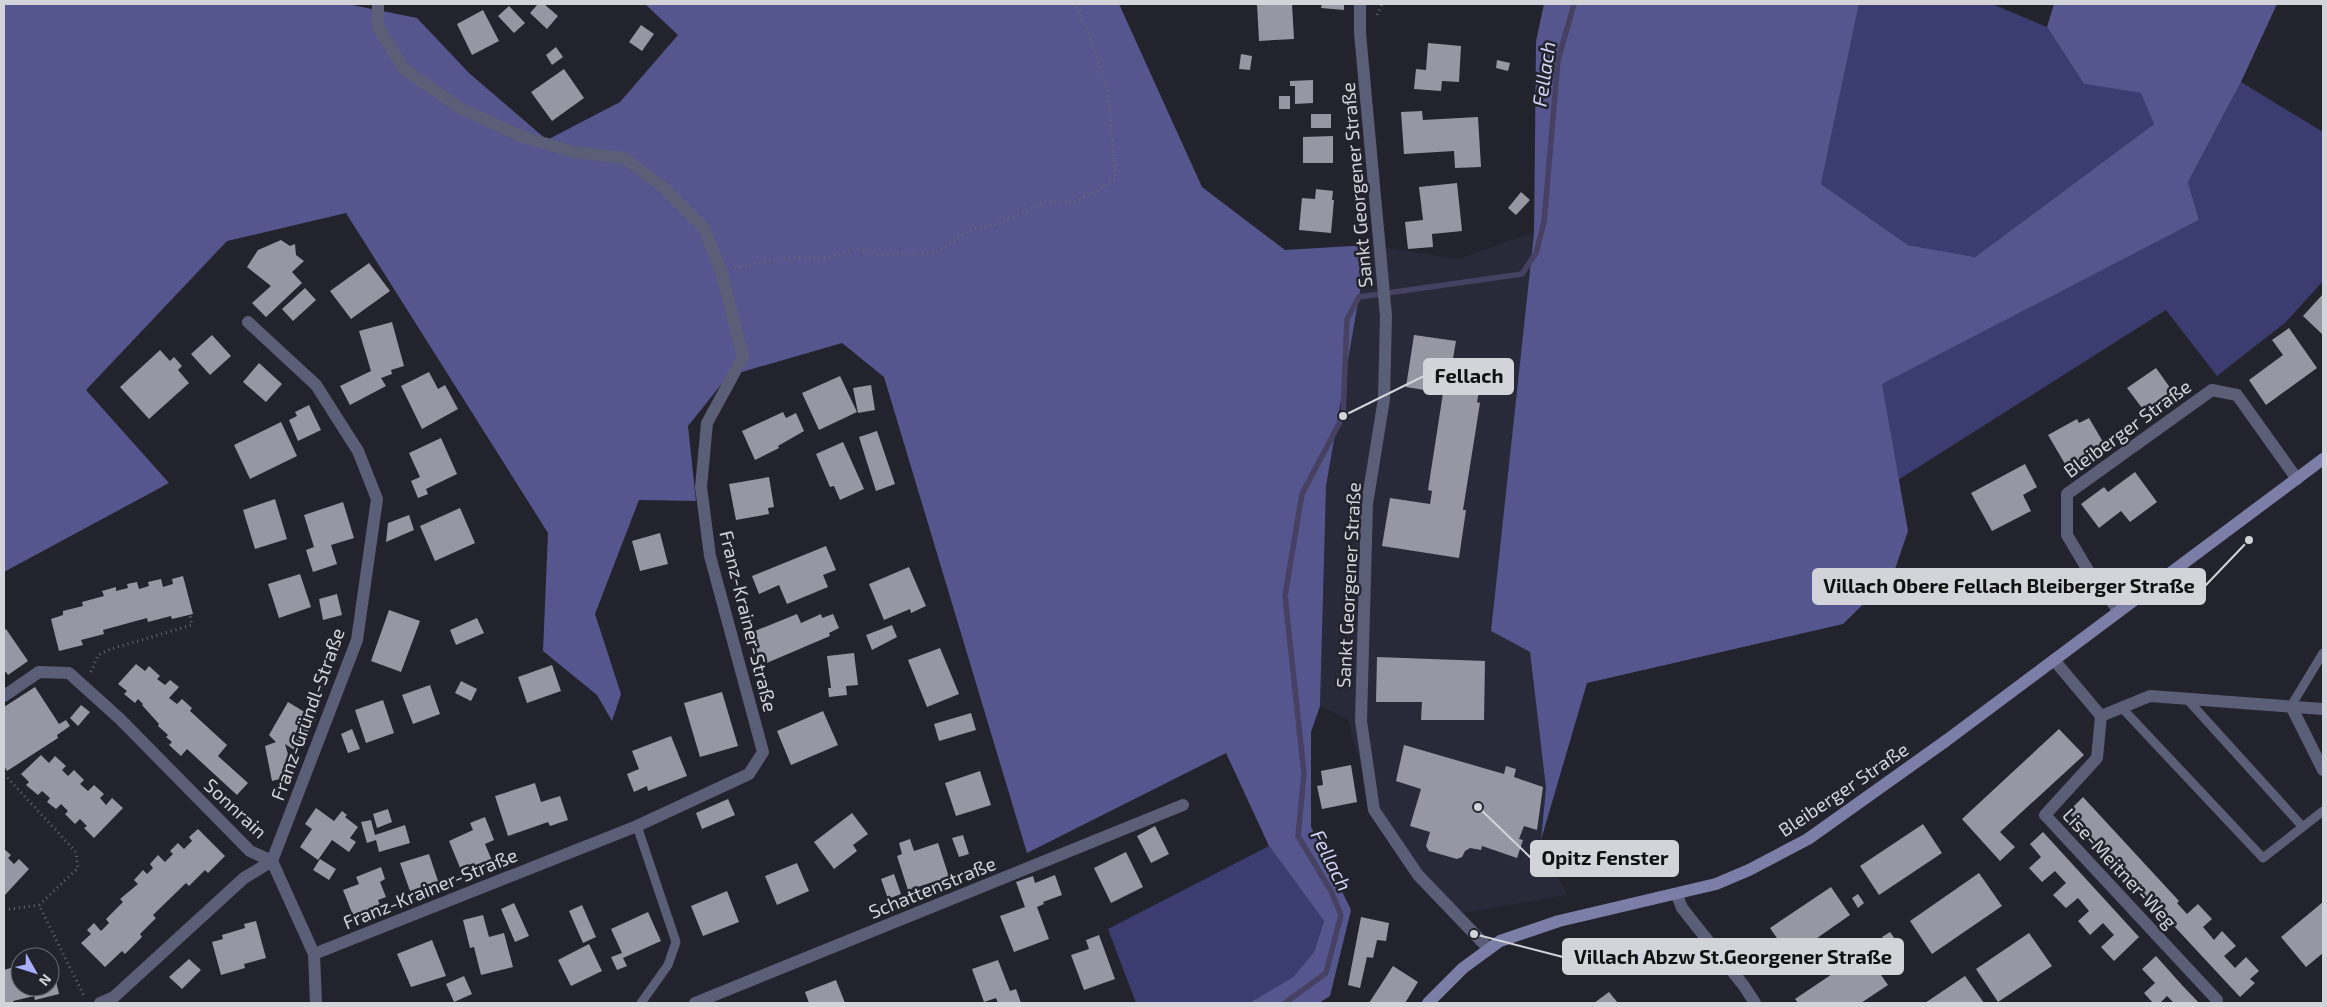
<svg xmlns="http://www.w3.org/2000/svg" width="2327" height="1007" font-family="'Exo 2',sans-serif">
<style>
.built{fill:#292a39}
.green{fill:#3b3c6f}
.forest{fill:#54568d}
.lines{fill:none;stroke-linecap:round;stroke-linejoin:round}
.stream{stroke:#464063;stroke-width:5.5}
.building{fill:#9697a3}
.path{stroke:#676870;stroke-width:3;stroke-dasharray:1 4;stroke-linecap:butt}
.lane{stroke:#5b5e77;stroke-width:9}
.street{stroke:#5b5e77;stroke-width:12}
.secondary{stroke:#7b7ea6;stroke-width:12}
.labels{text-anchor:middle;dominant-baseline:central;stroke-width:5;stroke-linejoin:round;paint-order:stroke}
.street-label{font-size:19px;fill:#d3d4da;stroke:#22232c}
.water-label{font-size:20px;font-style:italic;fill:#d3d6f9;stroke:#22232c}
.leader{fill:none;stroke:#d3d4da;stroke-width:2}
.callout-dot{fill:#d3d4da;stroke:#22232c;stroke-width:2}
.callout{fill:#d3d4da;stroke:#d3d4da;stroke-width:2}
.callout-label{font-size:20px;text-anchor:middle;font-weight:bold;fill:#111}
</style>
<rect width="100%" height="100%" fill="#22232c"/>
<path class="built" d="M1534,232L1491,631L1530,652L1546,788L1541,840L1567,895L1463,913L1377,826L1348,719L1320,706L1326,486L1368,245L1458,259Z"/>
<path class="green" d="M1859,4H1992L2047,27L2084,84L2142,93L2154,124L1975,257L1908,245L1821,184Z
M2241,82L2323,132V281L2286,322L2217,376L2166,310L1898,480L1881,384L2199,220L2188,182Z
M1269,846L1324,921L1314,952L1293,977L1249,1003H1136L1108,929Z"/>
<path class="forest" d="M4,4H347L417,18L469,73L547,140L620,102L678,35L645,4H1119L1202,187L1285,250L1368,245L1326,486L1320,706L1311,732V827L1351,910L1330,996L1319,1003H1249L1293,977L1314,952L1324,921L1269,846L1226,753L1027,853L884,377L842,343L728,376L688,426L696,501L639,500L595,614L621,694L612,721L597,695L543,651L548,533L346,213L227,241L86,390L169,483L4,572Z
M1544,4H1859L1821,184L1908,245L1975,257L2154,124L2141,93L2084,84L2047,27L2054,4H2277L2241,82L2188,182L2199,220L1882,384L1908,531L1893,575L1843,624L1587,683L1541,840L1546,788L1530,652L1491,631L1534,233L1536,41Z"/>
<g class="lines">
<path class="stream" d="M1285,1003L1326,973L1341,915L1331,891L1298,836L1304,774L1285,596L1302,494L1343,416L1347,319L1359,297L1522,274L1536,253L1544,222L1558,60L1574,4"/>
</g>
<path class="building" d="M538,4H544L558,16L547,29L530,13Z
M1257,4H1292L1294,39L1259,41Z
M1322,4H1344V10L1321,8Z
M509,6L525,23L514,33L498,16Z
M483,10L499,41L472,55L457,24Z
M641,25L654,34L642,51L629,42Z
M1428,43L1461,46L1459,82L1442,81L1441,91L1414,89L1416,69L1426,70Z
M556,47L563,57L552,65L546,55Z
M1241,54L1252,56L1250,70L1239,69Z
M1497,60L1510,63L1508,71L1496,68Z
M564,69L584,98L552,121L531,92Z
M1313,80V103L1295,104V86H1290V81Z
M1279,96H1290V109H1279Z
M1422,111L1423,120L1478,117L1481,167L1455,168L1454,151L1404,154L1401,112Z
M1311,114H1331V128H1311Z
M1333,136V163H1303V137Z
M1457,183L1462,231L1432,234L1433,247L1408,249L1405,222L1423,220L1419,187Z
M1316,189L1333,191L1332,200H1334L1331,233L1299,230L1302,198L1315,199Z
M1521,192L1530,200L1516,215L1508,208Z
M281,240L290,246L295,244L296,255L304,261L292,272L302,283L266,317L252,303L271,286L247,267L258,250Z
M369,263L390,291L351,319L330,291Z
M305,288L316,300L293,321L282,309Z
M2323,294V335L2303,316Z
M392,322L404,366L391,370L392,374L381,378L386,386L350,405L340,386L371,371L359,331Z
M2289,328L2317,368L2266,405L2249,380L2283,355L2272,340Z
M212,335L231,356L210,375L191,354Z
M1414,335L1456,341L1450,376L1481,381L1477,402L1480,403L1463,510H1466L1459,558L1382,546L1390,498L1430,504L1432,491L1428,490L1443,393L1406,387Z
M160,350L170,361L174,357L182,366L178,370L189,383L149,419L120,387Z
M259,363L282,384L266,402L243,382Z
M2156,368L2176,396L2148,416L2127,388Z
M429,372L438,389L445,385L458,409L422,429L401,386Z
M840,376L857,412L819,430L802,393Z
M871,385L875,410L858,413L853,388Z
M309,405L321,430L298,441L289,420L297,416L295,412Z
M783,412L786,418L796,413L804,431L778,446L779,448L755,460L742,431Z
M2089,418L2106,447L2068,469L2048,435L2077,419L2079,423Z
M281,422L297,456L250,479L234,445Z
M877,431L895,484L876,491L859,437Z
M441,438L457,474L426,489L428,494L418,498L411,481L420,477L409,453Z
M843,442L864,489L840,500L834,486L830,487L816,454Z
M2025,464L2037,487L2023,495L2031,511L1992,531L1971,493Z
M2135,472L2157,502L2130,522L2121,511L2099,528L2081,504L2104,487L2108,492Z
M769,477L774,507L768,508L769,514L736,520L729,484Z
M275,499L287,539L255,549L243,510Z
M343,502L354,538L331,545L337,564L313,572L306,550L314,547L304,515Z
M460,508L475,543L435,561L420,526Z
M409,515L414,530L386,542L388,523Z
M660,533L668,564L640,571L632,541Z
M826,546L836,570L823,575L828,587L787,604L779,585L759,594L752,576Z
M909,567L926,606L911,613L910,609L884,620L869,584Z
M300,574L311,607L279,618L268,584Z
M183,576L193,614L172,619L171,616L148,622L147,618L103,630L104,634L81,640L83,645L59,651L51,619L63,615V611L83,606L82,602L104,596L102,591L116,587V591L128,588L127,584L137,582L139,589L149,586L148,582L161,579L163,587L173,584L172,579Z
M337,594L342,615L323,620L319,599Z
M389,610L420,621L401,672L371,661Z
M797,614L801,623L821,614L822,618L833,614L839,628L829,633L830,636L762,665L750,633Z
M477,618L484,633L456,645L450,630Z
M892,625L897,637L872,650L866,635Z
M6,629L28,661L8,675L6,672L4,673V631Z
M940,648L959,694L927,707L908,660Z
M854,653L858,685L846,686L847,695L829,697L828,688H831L827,656Z
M1377,657L1485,661L1484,720H1421L1422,702H1376Z
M136,664L145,671L149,666L160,676L157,679L165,685L170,680L179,687L169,698L177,704L182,699L192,708L190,711L227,745L218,756L248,783L237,795L187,749L181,756L169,745L172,742L166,737L168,735L158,726L159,724L142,705L143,704L138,699L135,703L124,694L127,691L118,684Z
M552,665L561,691L527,703L518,677Z
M461,681L477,689L471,701L455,693Z
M430,685L440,714L413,724L402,695Z
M35,687L59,724L66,720L70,726L57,735L58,738L7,771L4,766V707Z
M722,692L738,746L700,757L684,703Z
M383,700L394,733L366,743L355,710Z
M288,702L316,719L296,751L285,744L292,768L287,777L272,781L265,746L276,742L269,735Z
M81,705L90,712L78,726L70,718Z
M823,711L838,745L791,765L777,731Z
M971,713L976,730L939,741L934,724Z
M352,729L360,749L348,753L341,734Z
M2059,729L2084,755L2000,832L2015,847L2000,861L1962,819Z
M671,736L687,776L648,791L647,786L634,792L627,774L639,769L632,751Z
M1404,745L1504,774L1506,766L1516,769L1514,777L1543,787L1537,830L1524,826L1519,839L1523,840L1517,858L1482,846L1481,850L1470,848L1465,851L1462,857L1457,859L1429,851L1426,846L1430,832L1410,826L1421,789L1396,781Z
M41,755L49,763L55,756L66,766L62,770L68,776L74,770L84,780L80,784L88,791L94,785L104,794L100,798L106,805L112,798L123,808L94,838L84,828L87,826L80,819L75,824L65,814L68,811L61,804L56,809L47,802L50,798L42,791L38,795L26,785L29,782L21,774Z
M1351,765L1357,802L1322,809L1317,786L1323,785L1321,771Z
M980,771L991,805L956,816L945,783Z
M535,783L541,802L560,796L568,820L550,826L548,822L508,836L495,796Z
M2083,797L2179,901L2177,903L2187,914L2198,904L2212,919L2203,927L2214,940L2222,931L2236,946L2224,956L2235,968L2246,957L2259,971L2250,979L2255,983L2240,997L2068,812Z
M728,799L735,815L702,829L696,813Z
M316,808L334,821L342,811L347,815L345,817L358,827L350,838L356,842L349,852L332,840L318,860L300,847L312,829L305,824Z
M388,809L392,822L377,828L373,814Z
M852,813L868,834L853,845L857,851L834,869L814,842Z
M485,817L494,840L485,844L493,863L463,875L449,841L473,830L470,823Z
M371,820L375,835L405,825L410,843L379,852L376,840L367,843L361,822Z
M1923,824L1942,853L1879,895L1860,866Z
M1155,826L1169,854L1151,863L1137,836Z
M198,829L225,856L208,873L205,870L189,886L186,883L153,915L156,918L140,934L142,937L125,954L122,951L105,967L81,943L91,934L87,930L94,923L101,931L109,923L106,919L123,902L120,899L138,884L134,880L143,870L147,874L153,868L150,864L158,855L165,862L173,854L170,851L178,843L184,849L192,841L189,837Z
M2043,832L2139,937L2114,961L2101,947L2114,935L2103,923L2090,935L2078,921L2089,911L2078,898L2066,908L2053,895L2066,883L2055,871L2042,882L2029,868L2041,857L2030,844Z
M963,835L969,854L959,857L952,838Z
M910,839L914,851L938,843L949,877L908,890L897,856L902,854L899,843Z
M4,849L11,855L8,858L14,864L19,859L29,869L4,896Z
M1126,852L1143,887L1111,903L1094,868Z
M429,854L438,881L410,891L400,863Z
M320,859L336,869L329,880L313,870Z
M797,863L809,891L777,905L765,876Z
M381,867L385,879L380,882L386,897L378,900L381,908L354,918L343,890L359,884L356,877Z
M1979,873L2002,906L1932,954L1910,921Z
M894,874L901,894L888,899L881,879Z
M1055,875L1062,895L1043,902L1044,904L1037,907L1049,939L1014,952L1000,916L1025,907L1016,882L1033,876L1035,883Z
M1831,887L1850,915L1790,957L1770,928Z
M727,891L739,922L703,936L691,906Z
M1858,894L1864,903L1858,908L1852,898Z
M2323,902V953L2306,967L2281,937Z
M514,903L529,936L515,942L501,909Z
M582,905L596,937L583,943L569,911Z
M648,912L661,941L623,958L627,966L617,970L611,957L622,953L611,929Z
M483,915L489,937L504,933L513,967L481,975L474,947L470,948L463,920Z
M1361,917L1389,923L1386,941L1377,940L1373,958L1367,957L1360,988L1348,985Z
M256,921L266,958L244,964L245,968L221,975L212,942L223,939L222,935L245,928L244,924Z
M1890,932L1903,950L1895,956L1882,937Z
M2029,933L2052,966L1998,1002L1976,969Z
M1099,935L1115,979L1084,990L1071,955L1089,949L1086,940Z
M432,940L446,976L411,987L397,954Z
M589,944L602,971L571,986L558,960Z
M1865,952L1888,985L1861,1003H1798L1795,999Z
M2156,956L2181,984L2199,1003H2174L2167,996L2160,1003H2153L2144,993L2155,983L2142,969Z
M189,959L201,970L182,989L169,977Z
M51,960L59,994L35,1000L34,996L13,1001L14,1003H4V970L14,967L12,963L20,961V987H50Z
M998,960L1010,991L1016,989L1021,1003H998L996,998L984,1002L972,969Z
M1393,966L1418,982L1405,1003H1369Z
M464,976L472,994L454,1002L446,984Z
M1965,976L1984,1003H1925Z
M836,980L845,1003H809L805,992Z
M1609,992L1618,1003H1594Z"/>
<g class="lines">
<path class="path" d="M1377,15L1382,4
M735,268L781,259L832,257L856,249L882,254L935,253L970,230L998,224L1047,201L1074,202L1099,190L1116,178L1107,87L1089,34L1075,4
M91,672L98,655L111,649L192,625L190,615
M4,774L76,852L78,868L39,905L85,998
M4,910L39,905"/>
<path class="lane" d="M2186,698L2302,826
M2291,706L2323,653
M2121,707L2263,858L2323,811
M637,826L676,942L668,965L641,1003"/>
<path class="street" d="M1360,4V33L1386,316L1384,399L1367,504L1361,721L1374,810L1418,875L1488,948
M248,322L316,385L358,451L377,499L357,640L272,861L314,954L316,1003
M2119,611L2089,572L2067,535V494L2212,390L2237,395L2297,479
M2054,660L2101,716L2097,758L2045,815L2217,1000
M4,696L39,672L69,673L120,719L250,851L272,861
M2291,706L2323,770
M2101,716L2150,696L2323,709
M1677,895L1682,908L1744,986L1755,1003
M314,954L637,826L749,774L763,752L710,556L701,487L707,423L743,357L721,271L704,228L662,186L624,158L574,152L523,137L460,108L404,69L378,27V4
M100,1003L114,997L244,878L272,861
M695,1003L1183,805"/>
<path class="secondary" d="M1428,1003L1463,968L1500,941L1559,921L1716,884L1749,870L1808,839L1947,740L2323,459"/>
</g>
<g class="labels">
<g class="street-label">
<text transform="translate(1356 185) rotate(-95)">Sankt Georgener Straße</text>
<text transform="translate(2127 428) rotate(-36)">Bleiberger Straße</text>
<text transform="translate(1348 585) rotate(-87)">Sankt Georgener Straße</text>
<text transform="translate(749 621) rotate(76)">Franz-Krainer-Straße</text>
<text transform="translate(307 714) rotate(-70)">Franz-Gründl-Straße</text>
<text transform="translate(1843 789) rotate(-34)">Bleiberger Straße</text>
<text transform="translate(236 808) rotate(43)">Sonnrain</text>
<text transform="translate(2120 868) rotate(47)">Lise-Meitner-Weg</text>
<text transform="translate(932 887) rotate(-22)">Schattenstraße</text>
<text transform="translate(430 888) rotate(-22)">Franz-Krainer-Straße</text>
</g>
<g class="water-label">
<text transform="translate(1543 74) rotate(-82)">Fellach</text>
<text transform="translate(1332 860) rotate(63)">Fellach</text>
</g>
</g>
<path class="leader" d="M1343 416L1424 376M2249 540L2205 586M1478 807L1531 858M1474 934L1563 957"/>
<g class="callout-dot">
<circle cx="1343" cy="416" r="5"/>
<circle cx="2249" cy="540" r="5"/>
<circle cx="1478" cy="807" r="5"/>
<circle cx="1474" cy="934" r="5"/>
</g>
<g class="callout">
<rect x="1424" y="359" width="89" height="35" rx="5"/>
<rect x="1813" y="569" width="392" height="35" rx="5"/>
<rect x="1531" y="841" width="147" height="35" rx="5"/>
<rect x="1563" y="939" width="340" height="35" rx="5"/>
</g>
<g class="callout-label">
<text x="1469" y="383">Fellach</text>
<text x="2009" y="593">Villach Obere Fellach Bleiberger Straße</text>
<text x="1605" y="865">Opitz Fenster</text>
<text x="1733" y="964">Villach Abzw St.Georgener Straße</text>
</g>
<rect width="2327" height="1007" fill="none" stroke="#d3d4da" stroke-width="10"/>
<g transform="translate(35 972) rotate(129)"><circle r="24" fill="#22232c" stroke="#696a72"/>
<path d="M0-4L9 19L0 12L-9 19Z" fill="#aaaffb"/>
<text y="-8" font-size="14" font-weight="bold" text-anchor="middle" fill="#d3d4da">N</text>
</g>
</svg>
